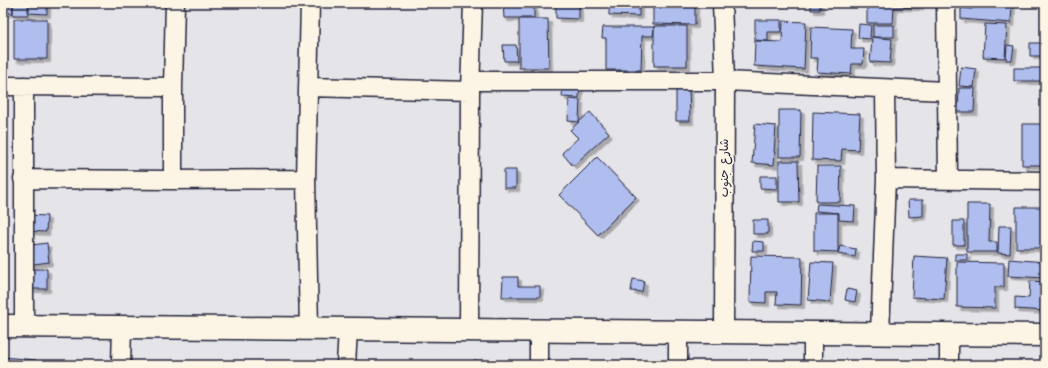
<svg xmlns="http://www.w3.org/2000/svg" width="1048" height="368" font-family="'Architects Daughter','Playpen Sans Arabic',sans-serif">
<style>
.building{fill:#afbeee;stroke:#22223b;filter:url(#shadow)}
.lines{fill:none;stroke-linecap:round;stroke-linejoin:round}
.street-casing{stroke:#22223b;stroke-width:21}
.secondary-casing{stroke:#22223b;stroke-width:25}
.street{stroke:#fcf5e5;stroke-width:18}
.secondary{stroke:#fcf5e5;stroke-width:22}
.labels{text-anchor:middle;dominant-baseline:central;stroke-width:3.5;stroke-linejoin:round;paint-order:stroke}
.street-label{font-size:12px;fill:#22223b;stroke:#fcf5e5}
</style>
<defs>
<filter id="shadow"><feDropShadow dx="3.5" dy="3.5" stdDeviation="0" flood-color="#0004"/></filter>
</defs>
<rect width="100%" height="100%" fill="#e5e4e8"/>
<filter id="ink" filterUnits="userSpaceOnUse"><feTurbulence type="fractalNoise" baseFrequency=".025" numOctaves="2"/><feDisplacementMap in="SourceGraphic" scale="8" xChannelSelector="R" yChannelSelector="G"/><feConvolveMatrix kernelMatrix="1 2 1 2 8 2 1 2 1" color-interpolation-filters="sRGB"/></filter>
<g filter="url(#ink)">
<path class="building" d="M3,3H13V13H3Z
M13,3H28V15H13Z
M29,3H47V14L29,13Z
M503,3H534V18H504Z
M556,3H579V19L556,18Z
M609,3H639V16L609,15Z
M653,3H695V25L653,24Z
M811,3H820V10H811Z
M867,3H920V7H894L893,23H867Z
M972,3H1012L1011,23L961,19V8L972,9Z
M14,19H47V59H14Z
M519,19H548L549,68H519Z
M755,20H781V32H768V41L755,40Z
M783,21L806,22L804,69L754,66L755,41L782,42Z
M859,24L871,25L870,37L892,39L890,63L870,62L872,39L858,38Z
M985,24L1007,25L1005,58L983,57Z
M873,25H894V37H873Z
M654,26H687V66H654Z
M603,27H654L653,36H642L641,70H606V38H602Z
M811,27L852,29L851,49H864L863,64H852L851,74L817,72L818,58H810Z
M1030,43H1045V56H1030Z
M503,45H516L517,61H504Z
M1007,45L1014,46L1012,60H1006Z
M961,67L976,69L974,87L959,86Z
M1014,68H1045V81H1014Z
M563,83L580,84L579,98L562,97Z
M676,87H689L690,121H676Z
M959,88H975L974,112H958Z
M569,99L580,100L579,122L568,121Z
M779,110H801L800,157H779Z
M590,112L609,133L573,166L562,153L578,138L570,130Z
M813,112L860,114L858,150L842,149L841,161L812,160Z
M755,124L776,126L774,152H775L774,165L752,163Z
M1022,124H1045V165H1022Z
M597,157L636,197L598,235L559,195Z
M779,161H798L799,202H779Z
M817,166H841L840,202H816Z
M504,170H516V188H504Z
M760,176H777V189L760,188Z
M908,200H923V216L909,217Z
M817,204L855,206L854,221L839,220V213L816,211Z
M967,204H990L989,242H997V252H967Z
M1016,207H1045V248H1016Z
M814,213H838V252L814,251Z
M28,215L47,216L46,232L27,231Z
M753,220H768V234H753Z
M953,221H964V245H953Z
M999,226H1011L1010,254L998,253Z
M753,241L764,242V251H752Z
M47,243L49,262L27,265L24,246Z
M840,246L856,249L855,257L838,254Z
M955,254H967V260H955Z
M751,256L802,257L801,305L776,304L777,292H766V303L750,302Z
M914,256L947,258L944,299L912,297Z
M1009,259L1045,262V278L1008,276Z
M811,262L833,263L830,302L808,300Z
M957,262L1004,263V287H995V308L957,307Z
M27,269H47V289H27Z
M503,277H518V286H540V297H502Z
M633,279L644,281L642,292L631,291Z
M1030,281L1045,282V311L1015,309V297L1029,298Z
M847,289L857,291L855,302L845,300Z
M3,357L36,360L35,365H3Z
M474,360L485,361L484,365H473Z
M567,361L568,365H548Z
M636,361V365H617V363Z
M755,362L775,363L774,365H755Z"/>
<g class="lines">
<g class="street-casing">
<path id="street" d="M722,3L725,81L724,332
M946,3L948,180
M471,81H725L946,91
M3,86L173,87
M24,86V326
M308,87L470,91
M23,179L173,180L306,179
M886,179L1045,181
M173,180V87L175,3
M309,329L306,179L310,3
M469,330L470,91L473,3
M539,331V365
M880,334L886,179L885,89
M121,365L122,327
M346,365L348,329
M678,365V332
M813,365V333
M949,365V335"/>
</g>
<g class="secondary-casing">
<path id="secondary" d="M3,326L1045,335"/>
</g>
<use href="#street" class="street"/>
<use href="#secondary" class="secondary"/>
</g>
</g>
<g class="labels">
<g class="street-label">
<text transform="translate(724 168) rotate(-90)">شارع جنوب</text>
</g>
</g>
<rect width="1048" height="368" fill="none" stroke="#fcf5e5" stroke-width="16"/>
<rect x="8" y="8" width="1032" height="352" fill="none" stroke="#22223b" stroke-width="1.5" filter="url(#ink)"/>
</svg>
